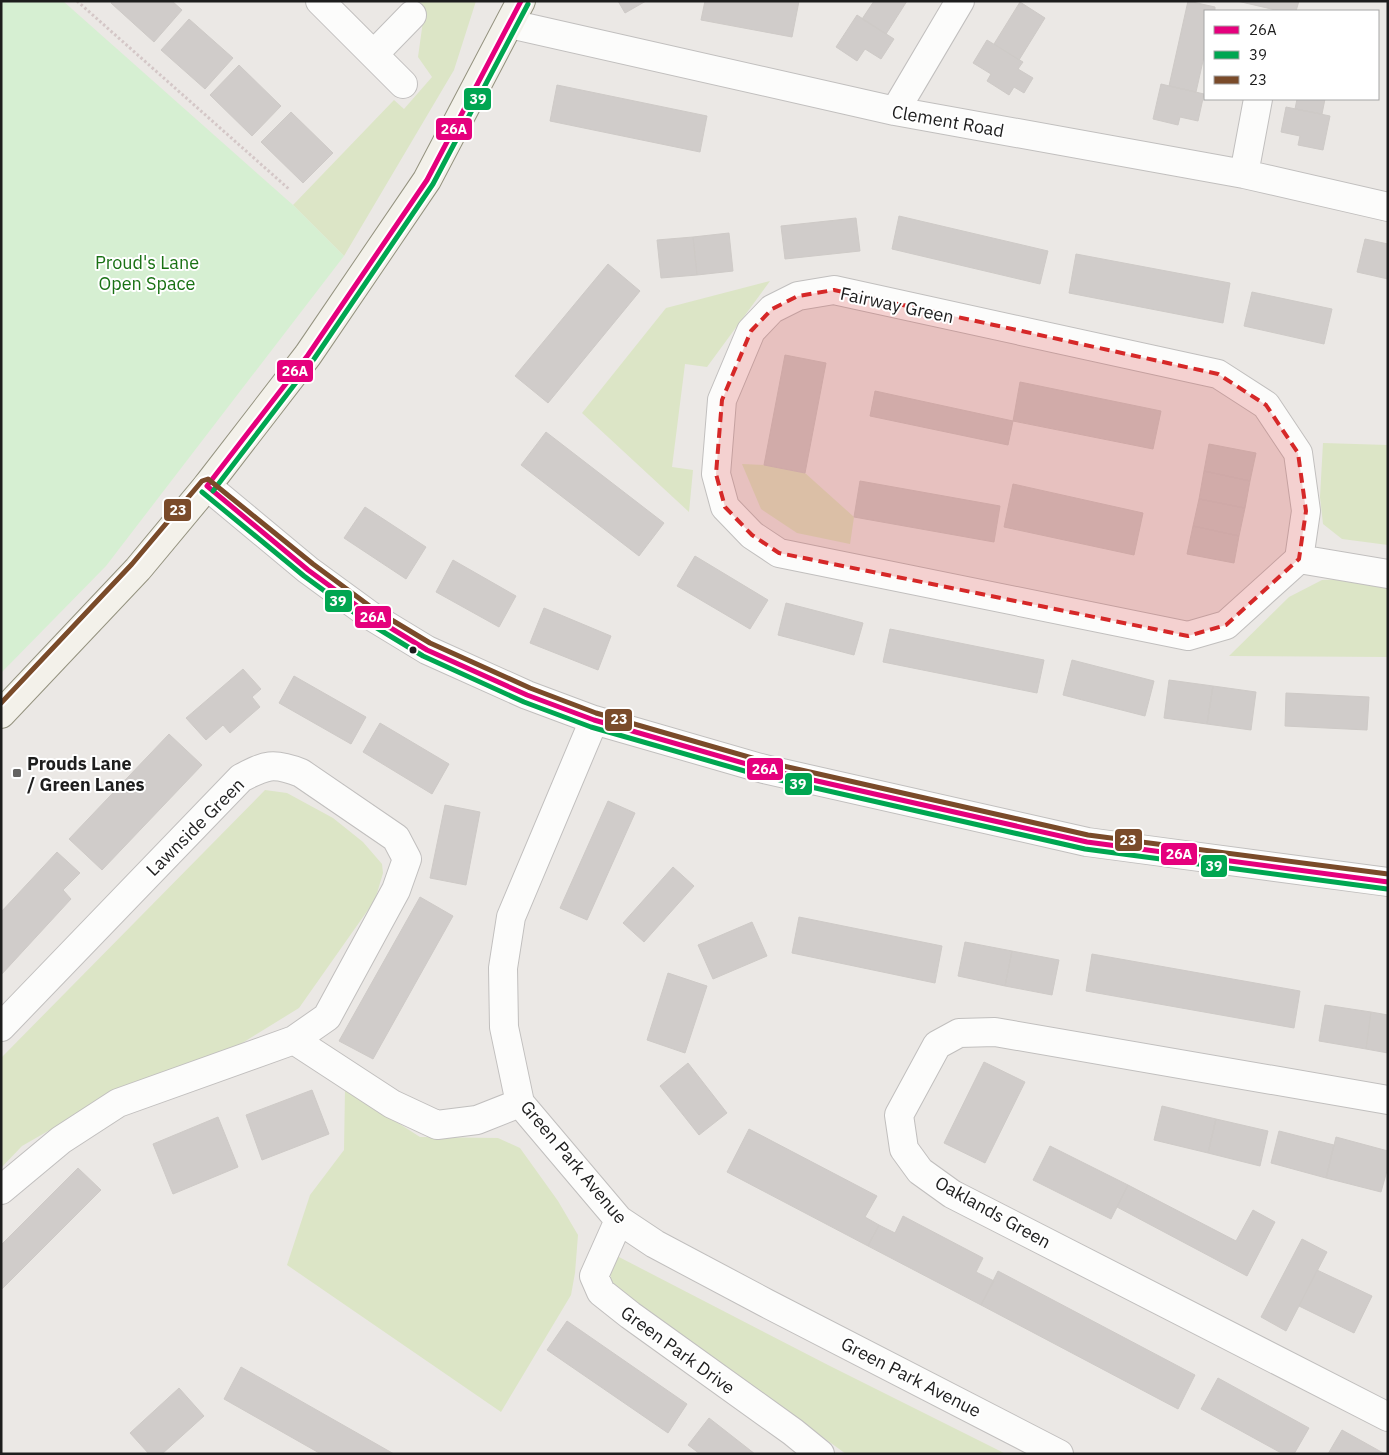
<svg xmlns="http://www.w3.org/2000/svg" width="1389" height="1455" font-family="'IBM Plex Sans',sans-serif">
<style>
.grass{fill:#dce5c6}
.park{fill:#d6efd2}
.building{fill:#d0ccca;stroke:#cecac7}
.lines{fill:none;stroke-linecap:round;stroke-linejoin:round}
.street-casing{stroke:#c1bfbe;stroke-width:30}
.secondary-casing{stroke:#94927f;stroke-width:30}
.path{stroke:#d4c7c7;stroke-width:3;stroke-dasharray:2.5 2.5;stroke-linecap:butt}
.street{stroke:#fcfcfb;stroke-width:28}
.secondary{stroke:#f3f1ea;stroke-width:28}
.bus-1-casing{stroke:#fff;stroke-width:9}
.bus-2-casing{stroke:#fff;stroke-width:9}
.bus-3-casing{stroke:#fff;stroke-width:9}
.bus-1{stroke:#e5007d;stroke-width:5}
.bus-2{stroke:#00a651;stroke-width:5}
.bus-3{stroke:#7a4b2a;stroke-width:5}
.marked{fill:#d62828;fill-opacity:0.2;stroke:#d62828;stroke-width:4;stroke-dasharray:10 6;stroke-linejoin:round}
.bus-dot{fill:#1d1d1d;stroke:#fff;stroke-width:2}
.poi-dot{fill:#656463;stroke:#fff;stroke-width:2}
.labels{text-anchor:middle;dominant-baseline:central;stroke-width:4;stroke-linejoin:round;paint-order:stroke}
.street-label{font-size:18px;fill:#1d1d1d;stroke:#fff}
.park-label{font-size:18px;fill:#197114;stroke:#fff}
.poi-label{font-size:18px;font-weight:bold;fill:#1d1d1d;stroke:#fff;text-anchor:start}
.line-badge{stroke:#fff;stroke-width:2}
.badge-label{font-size:14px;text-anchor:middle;font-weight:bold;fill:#fff}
</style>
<rect width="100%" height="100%" fill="#ebe8e5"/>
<path class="grass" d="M403,1H476L454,70L344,256L293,205L394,100L404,109L432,77L418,57L423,21Z
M770,281L707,367L685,364L672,467L693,470L689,512L582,413L666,308Z
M1323,443L1388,445V545L1342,539L1323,524L1320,497Z
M742,464L764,465L805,473L854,517L850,544L797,533L761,509Z
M1363,578L1388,584V657L1229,656L1289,597L1322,580Z
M265,790L287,793L333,818L363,842L382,864L383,873L375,900L299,1008L239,1045L90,1107L22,1146L1,1168V1058Z
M345,1089L420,1137L498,1138L520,1148L558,1201L578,1235L575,1273L571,1295L501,1412L287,1265L310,1195L344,1150Z
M617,1256L828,1365L1006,1454H846L613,1285L609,1271Z"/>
<path class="park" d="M1,1H63L293,205L344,256L106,566L1,673Z"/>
<path class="building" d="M112,1H172L182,10L154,42L111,3Z
M618,1H646L625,13Z
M705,1H799L792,37L701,20Z
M874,1H907L886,34L862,19Z
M1188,1L1215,7V11H1205V52L1196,92L1169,86Z
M1237,1H1299L1296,11H1280Z
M1020,2L1045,18L1019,60L994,44Z
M857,15L894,39L881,59L865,49L857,61L836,47Z
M189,19L233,58L205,89L161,50Z
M987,40L1023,62L1018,69L1033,78L1024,93L1014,87L1009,95L987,81L991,74L973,63Z
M239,65L281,106L252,136L210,95Z
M1161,84L1204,94L1198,121L1180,117L1178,125L1153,119Z
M557,85L707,116L700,152L550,121Z
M1297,99H1325L1322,114L1295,109Z
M1286,107L1330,116L1323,150L1298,145L1300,136L1281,132Z
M291,112L333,153L303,183L261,142Z
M899,216L1048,251L1040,284L892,249Z
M856,218L860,251L785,259L781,226Z
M729,233L733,271L697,275L693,237Z
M693,237L697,275L661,278L657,240Z
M1365,239L1388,244V279L1357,272Z
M1076,254L1230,283L1223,323L1069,293Z
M608,264L640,291L548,403L515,376Z
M1252,292L1332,309L1324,344L1244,326Z
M785,355L826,363L805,473L764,465Z
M1020,382L1161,411L1153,449L1013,421Z
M875,391L1013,421L1008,445L870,416Z
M546,432L664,523L639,556L521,465Z
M1209,444L1256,453L1250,481L1204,471Z
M1204,471L1250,481L1245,508L1199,499Z
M860,481L1000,506L994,542L854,517Z
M1013,484L1143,513L1134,555L1004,527Z
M1199,499L1245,508L1239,536L1193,526Z
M365,507L426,547L406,579L344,538Z
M1193,526L1239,536L1234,563L1187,554Z
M695,556L768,600L750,629L677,586Z
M453,560L516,596L499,627L436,592Z
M786,603L863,623L854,655L778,635Z
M544,608L611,636L598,670L530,643Z
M890,629L1044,660L1037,693L883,662Z
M1072,660L1154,681L1145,716L1063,695Z
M243,669L261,689L252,697L260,707L230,733L223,725L206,740L186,718Z
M294,676L366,717L351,744L279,703Z
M1169,680L1213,686L1207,724L1164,718Z
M1213,686L1256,692L1251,730L1207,724Z
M1286,693L1369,697L1367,730L1285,726Z
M380,723L449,764L432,794L363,752Z
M169,734L202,765L102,870L69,839Z
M608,801L635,813L587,920L560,908Z
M445,805L480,812L466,885L430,878Z
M57,852L80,873L63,890L71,899L1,975V912Z
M673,867L694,886L644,942L623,923Z
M420,897L453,916L373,1059L339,1041Z
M799,917L942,946L935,983L792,953Z
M752,922L767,956L713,979L698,945Z
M965,942L1012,951L1005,986L958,976Z
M1012,951L1059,960L1052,995L1005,986Z
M1092,954L1300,991L1294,1028L1086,991Z
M668,973L707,986L685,1053L647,1040Z
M1325,1005L1371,1012L1366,1049L1319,1041Z
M1371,1012L1388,1015V1053L1366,1049Z
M984,1062L1025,1082L985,1163L944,1143Z
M688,1063L727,1113L699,1135L660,1086Z
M312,1090L329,1134L262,1160L246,1115Z
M1162,1106L1216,1119L1208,1153L1154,1140Z
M218,1117L238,1167L173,1194L153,1144Z
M1216,1119L1268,1131L1260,1166L1208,1153Z
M749,1129L877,1196L865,1217L879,1225L868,1246L727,1172Z
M1279,1131L1334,1145L1326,1178L1271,1163Z
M1336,1137L1388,1151V1167L1381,1192L1326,1178Z
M1050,1146L1128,1185L1111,1219L1033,1180Z
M78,1168L101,1190L1,1290V1245Z
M1128,1185L1236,1241L1253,1210L1275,1222L1247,1276L1117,1207Z
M903,1216L983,1258L976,1272L994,1281L981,1305L868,1246L879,1225L895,1233Z
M1302,1239L1327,1252L1286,1331L1261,1317Z
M1317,1270L1372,1296L1354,1333L1299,1306Z
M998,1271L1195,1375L1178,1409L981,1305Z
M567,1321L687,1404L668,1433L547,1350Z
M241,1367L394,1454H321L224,1399Z
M1218,1378L1309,1428L1294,1454H1283L1201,1409Z
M179,1388L204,1416L162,1454H149L130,1433Z
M709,1418L755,1454H700L688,1445Z
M1342,1430L1385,1454H1328Z"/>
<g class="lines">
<g class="street-casing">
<path id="street" d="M320,1L403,84
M510,24L895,111L1244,174L1388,207
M374,54L412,15
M895,111L960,1
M1244,174L1258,99
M834,290L1218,374L1266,405L1298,453L1306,511L1299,559L1226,625L1188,636L779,553L752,535L725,507L716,474L722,400L751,331L772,309L798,296Z
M207,486L308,570L371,616L427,650L527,695L594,720L764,769L1087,842L1388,882
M1299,559L1388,574
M594,720L511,917L503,968L504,1027L520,1103L619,1220L655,1244L766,1303L1059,1454
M1,1027L241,778C266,765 273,762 301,773L396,838L407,859L396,890L327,1017L294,1040L118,1103L61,1140L1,1190
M294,1040L392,1104L437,1125L477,1120L520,1103
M1388,1100L995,1032L959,1033L937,1045L899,1115L904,1149L920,1171L952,1194L1388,1417
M619,1220L594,1276L601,1292L630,1315L793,1432L820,1454"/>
</g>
<g class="secondary-casing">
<path id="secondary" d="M1,714L138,569L207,486L308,355L427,180L521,1"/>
</g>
<path class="path" d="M77,1L290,190"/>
<use href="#street" class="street"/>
<use href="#secondary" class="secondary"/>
<g class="bus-1-casing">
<path id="bus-1" d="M207,486L308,570L371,616L427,650L527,695L594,720L764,769L1087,842L1388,882
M207,486L308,355L427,180L521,1"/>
</g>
<g class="bus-2-casing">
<path id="bus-2" d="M213,491L314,359L433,184L528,4
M202,492L304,576L367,622L423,656L524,702L591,727L762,776L1085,849L1387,889"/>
</g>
<g class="bus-3-casing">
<path id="bus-3" d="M1,703L132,564L202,481L208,479L313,564L375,610L430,643L530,688L596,713L766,762L1088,835L1388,874"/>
</g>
<use href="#bus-1" class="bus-1"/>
<use href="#bus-2" class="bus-2"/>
<use href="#bus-3" class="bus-3"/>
</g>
<path class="marked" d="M834,290L1218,374L1266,405L1298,453L1306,511L1299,559L1226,625L1188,636L779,553L752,535L725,507L716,474L722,400L751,331L772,309L798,296Z"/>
<circle class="bus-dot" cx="413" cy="650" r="4.5"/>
<rect class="poi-dot" x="12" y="768" width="10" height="10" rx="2.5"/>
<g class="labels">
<g class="street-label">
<text transform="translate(948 121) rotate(10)">Clement Road</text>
<text transform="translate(897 305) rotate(12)">Fairway Green</text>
<text transform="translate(195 827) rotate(-45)">Lawnside Green</text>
<text transform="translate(574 1162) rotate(50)">Green Park Avenue</text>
<text transform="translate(993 1212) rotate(29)">Oaklands Green</text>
<text transform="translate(678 1350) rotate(36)">Green Park Drive</text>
<text transform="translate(911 1377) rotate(27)">Green Park Avenue</text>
</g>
<g class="park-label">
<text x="147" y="262">Proud's Lane<tspan x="147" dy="21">Open Space</tspan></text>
</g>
<g class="poi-label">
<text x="27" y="763">Prouds Lane<tspan x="27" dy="21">/ Green Lanes</tspan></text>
</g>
</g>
<g class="line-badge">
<rect x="463" y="87" width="29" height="24" rx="5" fill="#00a651"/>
<rect x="435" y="117" width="38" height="24" rx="5" fill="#e5007d"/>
<rect x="276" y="359" width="38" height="24" rx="5" fill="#e5007d"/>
<rect x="163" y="498" width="29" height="24" rx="5" fill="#7a4b2a"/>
<rect x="324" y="589" width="29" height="24" rx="5" fill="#00a651"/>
<rect x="354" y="605" width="38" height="24" rx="5" fill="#e5007d"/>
<rect x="604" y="708" width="29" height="24" rx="5" fill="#7a4b2a"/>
<rect x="746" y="757" width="38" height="24" rx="5" fill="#e5007d"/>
<rect x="784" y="772" width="29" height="24" rx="5" fill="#00a651"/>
<rect x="1114" y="828" width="29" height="24" rx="5" fill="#7a4b2a"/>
<rect x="1160" y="842" width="38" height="24" rx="5" fill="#e5007d"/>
<rect x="1200" y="854" width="28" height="24" rx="5" fill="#00a651"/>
</g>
<g class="badge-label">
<text x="478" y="104">39</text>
<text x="454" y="134">26A</text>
<text x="295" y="376">26A</text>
<text x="178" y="515">23</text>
<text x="338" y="606">39</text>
<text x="373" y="622">26A</text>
<text x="619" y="724">23</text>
<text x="765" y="774">26A</text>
<text x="798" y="789">39</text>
<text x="1128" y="845">23</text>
<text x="1179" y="859">26A</text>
<text x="1214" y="871">39</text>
</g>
<rect width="1389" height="1455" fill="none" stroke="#1d1d1d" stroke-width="5"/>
<rect x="1204" y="10" width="175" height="90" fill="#ffffff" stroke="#a5a5a5"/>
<rect x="1214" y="26" width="25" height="8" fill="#e5007d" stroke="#a5a5a5"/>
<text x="1249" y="35" font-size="15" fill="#1d1d1d">26A</text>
<rect x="1214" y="51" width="25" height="8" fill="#00a651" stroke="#a5a5a5"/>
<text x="1249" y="60" font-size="15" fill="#1d1d1d">39</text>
<rect x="1214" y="76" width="25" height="8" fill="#7a4b2a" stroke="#a5a5a5"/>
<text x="1249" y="85" font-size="15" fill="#1d1d1d">23</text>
</svg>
